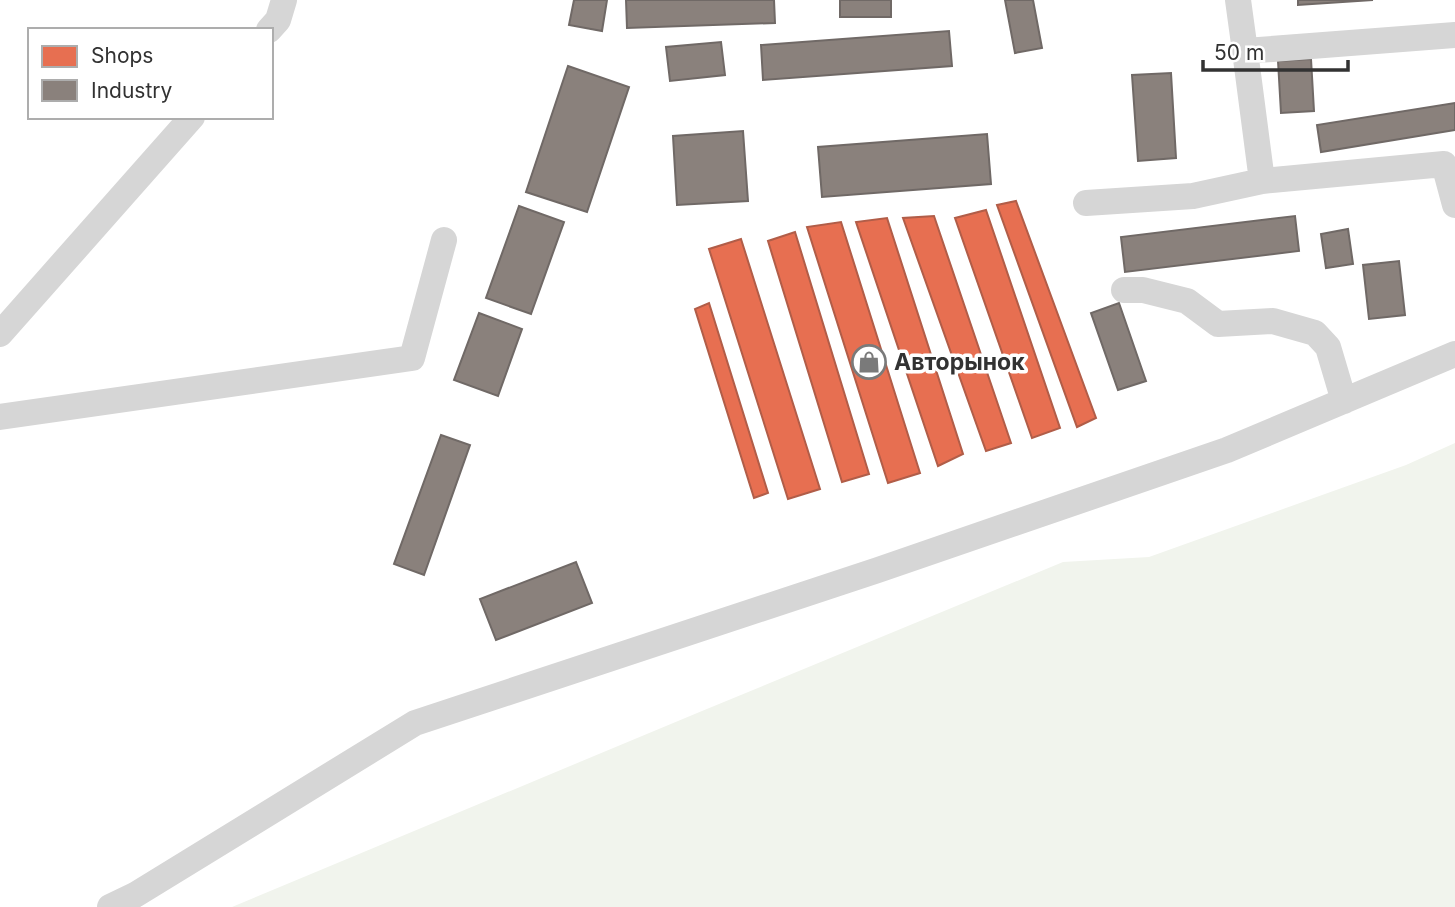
<svg xmlns="http://www.w3.org/2000/svg" width="1455" height="907" font-family="Inter,sans-serif">
<style>
.green{fill:#f1f4ed}
.shops{fill:#e76f51;stroke:#b15d48;stroke-width:2}
.industry{fill:#8a817c;stroke:#706966;stroke-width:2}
.lines{fill:none;stroke-linecap:round;stroke-linejoin:round}
.minor{stroke:#d6d6d6;stroke-width:26}
.labels{text-anchor:middle;dominant-baseline:central;stroke-width:7;stroke-linejoin:round;paint-order:stroke}
.poi-label{font-size:23px;font-weight:bold;fill:#323232;stroke:#fff;text-anchor:start}
</style>
<rect width="100%" height="100%" fill="#fff"/>
<path class="green" d="M1455,443V907H232L702,711L1063,562L1149,557L1406,465Z"/>
<path class="shops" d="M1016,201L1096,418L1077,427L997,205Z
M986,210L1060,428L1032,438L955,218Z
M934,216L1011,443L986,451L903,218Z
M887,218L963,454L938,466L856,222Z
M841,222L920,473L888,483L807,227Z
M795,232L869,474L842,482L768,241Z
M741,239L820,489L788,499L709,249Z
M709,303L768,493L754,498L695,309Z"/>
<path class="industry" d="M574,0H607L602,31L569,25Z
M626,0H774L775,23L627,28Z
M840,0H891V17H840Z
M1005,0H1033L1042,48L1015,53Z
M1298,0H1373L1298,5Z
M949,31L952,66L763,80L761,45Z
M721,42L725,75L670,81L666,47Z
M1311,59L1314,111L1281,113L1278,61Z
M568,66L629,87L587,212L526,192Z
M1171,73L1176,158L1138,161L1132,75Z
M1455,103V130L1321,152L1317,125Z
M743,131L748,201L677,205L673,136Z
M987,134L991,184L822,197L818,147Z
M519,206L564,222L531,314L486,298Z
M1295,216L1299,251L1125,272L1121,237Z
M1348,229L1353,264L1326,268L1321,234Z
M1399,261L1405,315L1369,319L1363,265Z
M1119,303L1146,381L1118,390L1091,313Z
M479,313L522,329L498,396L454,380Z
M441,435L470,445L424,575L394,564Z
M576,562L592,603L496,640L480,599Z"/>
<g class="lines">
<path class="minor" d="M1238,0L1245,51L1455,35
M269,30L278,20L284,0
M1245,51L1262,181L1444,164L1455,205
M1086,203L1193,196L1262,181
M1124,290H1143L1187,301L1218,324L1273,321L1315,333L1328,347L1344,401
M0,334L192,117
M0,417L412,358L444,240
M110,907L135,895L415,723L878,570L1227,450L1455,354"/>
</g>
<defs>
<g id="shop-ring" transform="scale(1.75)"><circle r="9.5" fill="#fff" stroke="#7a7a7a" stroke-width="1.5"/><path d="M-5-2.5h2.3a2.7 3.5 0 0 1 5.4 0H5L5.5 6h-11ZM-1.5-2.5h3a1.5 2.3 0 0 0-3 0Z" fill="#7a7a7a"/></g>
</defs>
<g fill-rule="evenodd">
<use href="#shop-ring" x="869" y="362"/>
</g>
<g class="labels">
<g class="poi-label">
<text x="894" y="362">Авторынок</text>
</g>
</g>
<rect x="28" y="28" width="245" height="91" fill="#ffffff" stroke="#adadad" stroke-width="2"/>
<rect x="42" y="46" width="35" height="21" fill="#e76f51" stroke="#adadad" stroke-width="2"/>
<text x="91" y="63" font-size="21" fill="#323232">Shops</text>
<rect x="42" y="80" width="35" height="21" fill="#8a817c" stroke="#adadad" stroke-width="2"/>
<text x="91" y="98" font-size="21" fill="#323232">Industry</text>
<path d="M1203 60v10h145v-10" fill="none" stroke="#323232" stroke-width="3.5"/>
<text x="1214" y="60" font-size="21" fill="#323232" stroke="#ffffff" stroke-width="5" paint-order="stroke">50 m</text>
</svg>
